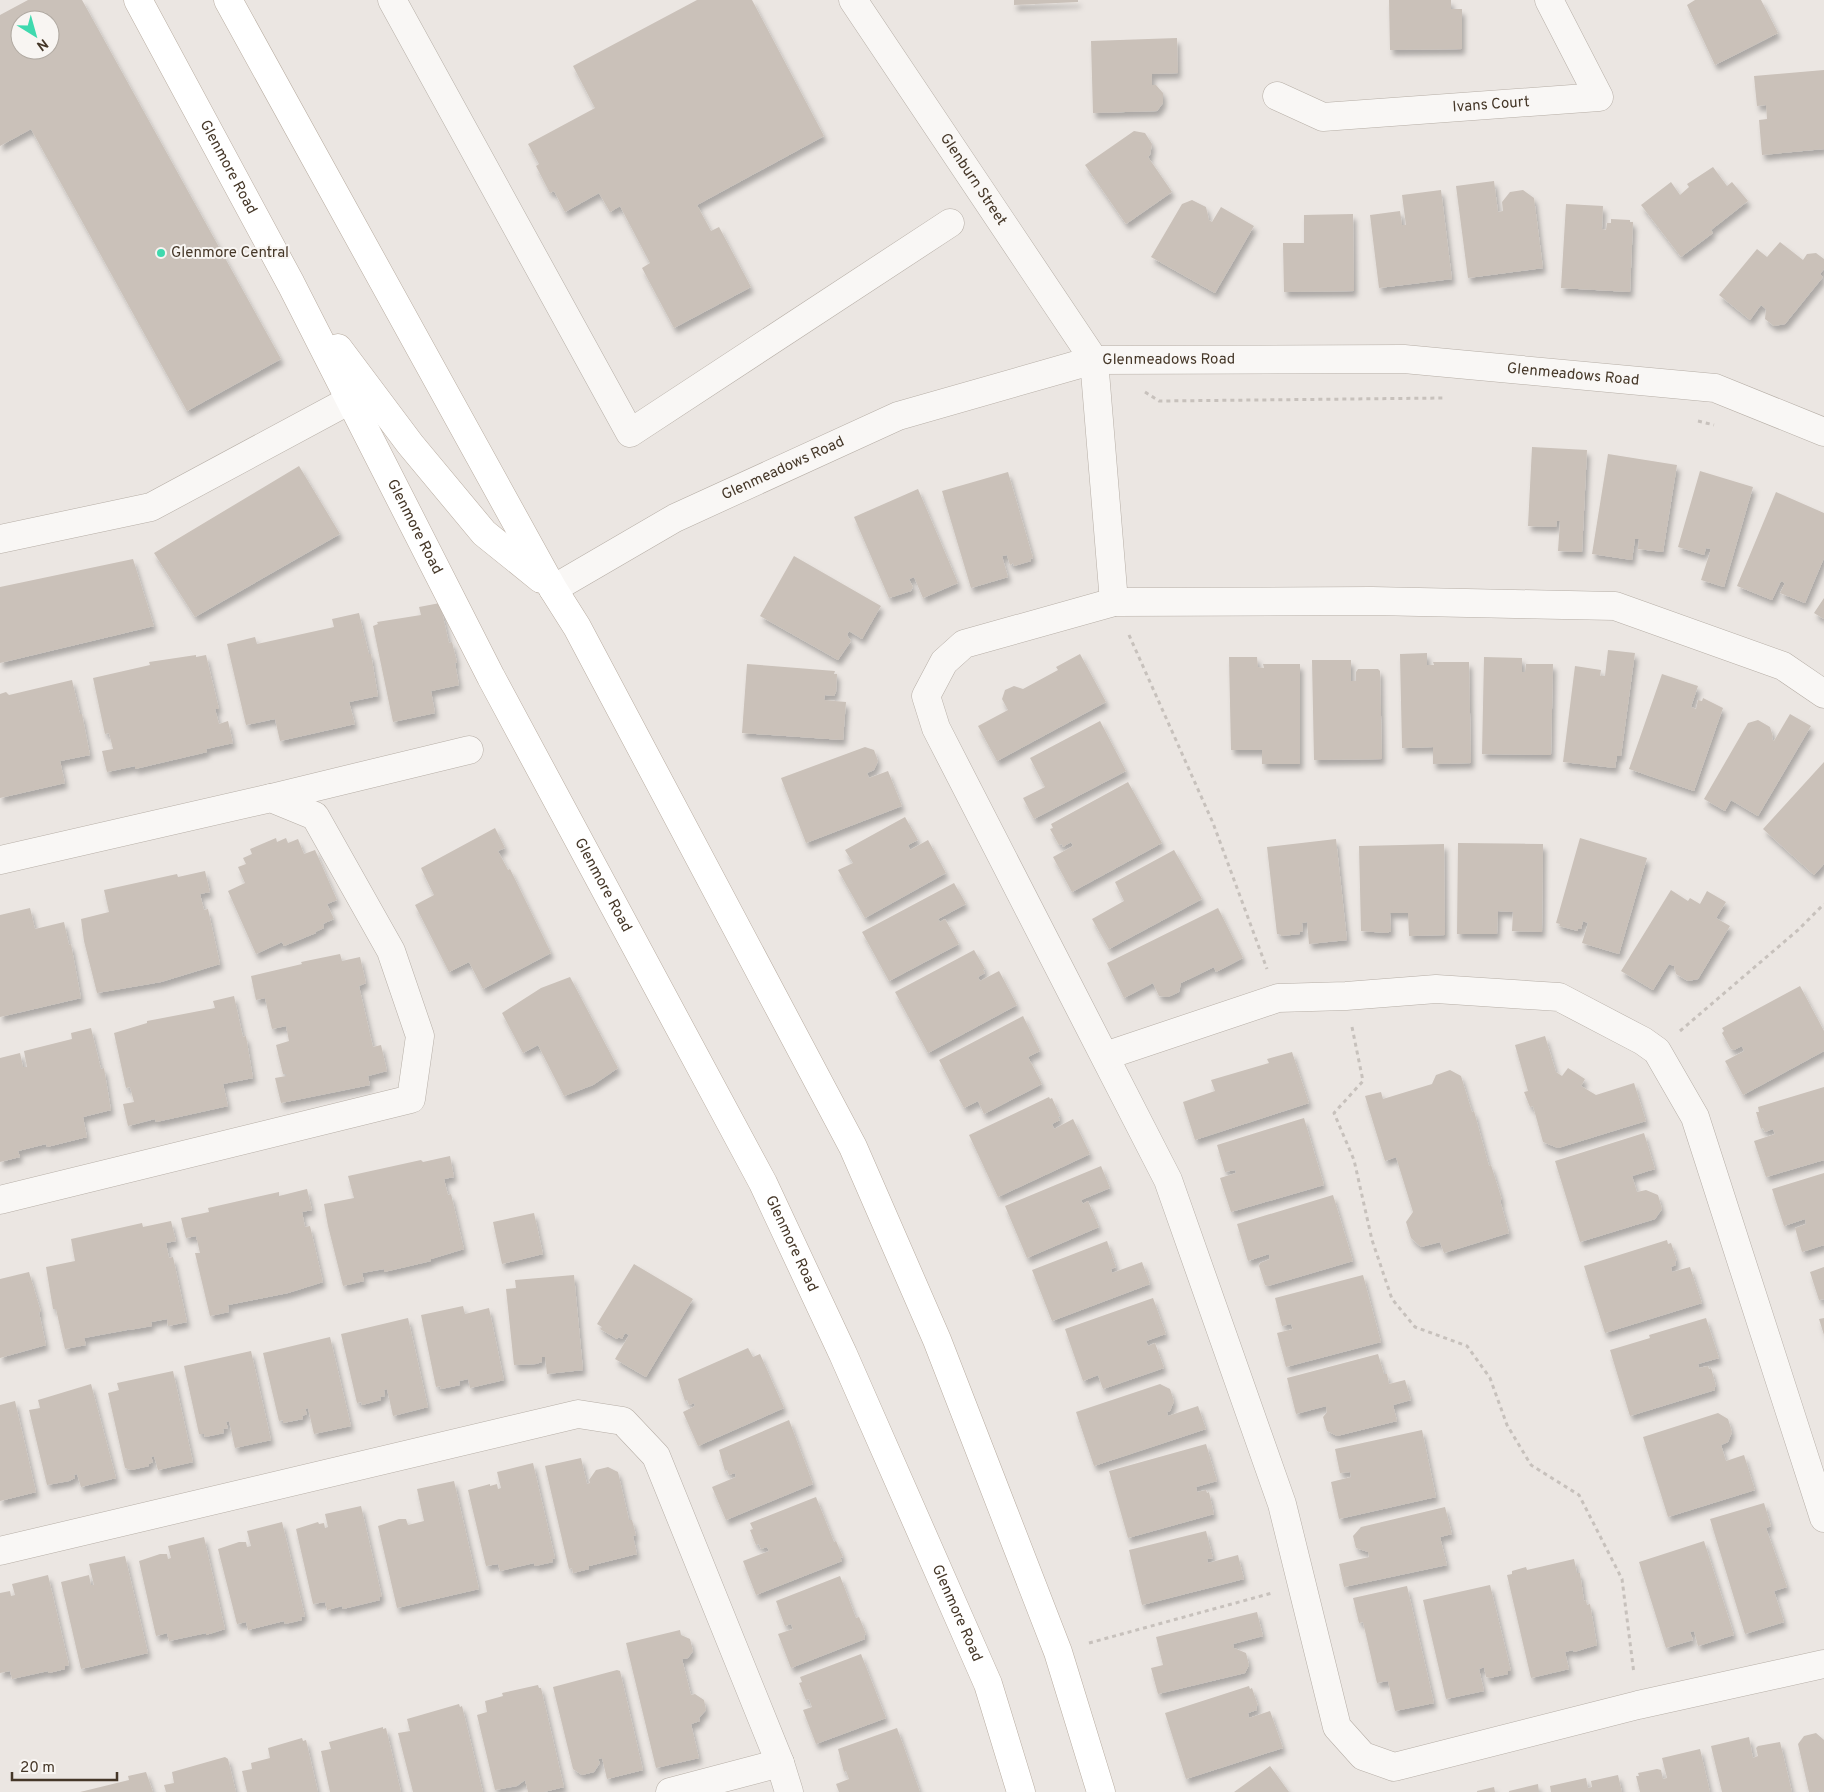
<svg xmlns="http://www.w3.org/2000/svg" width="1824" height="1792" font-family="Overpass,sans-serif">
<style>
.building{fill:#cac1b9;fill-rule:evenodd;filter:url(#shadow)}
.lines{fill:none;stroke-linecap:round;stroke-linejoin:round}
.minor-casing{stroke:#b6aea6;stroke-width:29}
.major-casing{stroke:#b8aca0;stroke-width:29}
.path{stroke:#c7c1bc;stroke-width:3;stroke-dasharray:4 4;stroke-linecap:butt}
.minor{stroke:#f9f7f5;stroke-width:28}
.major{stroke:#fff;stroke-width:28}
.poi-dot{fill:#3fd9ae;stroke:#f8f5f2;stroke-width:2}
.labels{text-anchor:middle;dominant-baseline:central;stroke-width:4;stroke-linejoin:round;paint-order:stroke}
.street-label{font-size:15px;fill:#453728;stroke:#f8f5f2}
.poi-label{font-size:15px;fill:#453728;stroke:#f8f5f2;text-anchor:start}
</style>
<defs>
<filter id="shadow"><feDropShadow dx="3" dy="5.5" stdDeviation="2.5" flood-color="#0004"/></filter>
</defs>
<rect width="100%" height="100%" fill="#ebe6e2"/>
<path class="building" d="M28,0H82L281,359L187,411L31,129L0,146V15ZM20,20H50V50H20Z
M697,0H752L824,136L697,205L711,231L719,227L751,287L674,328L642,268L650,263L620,206L610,212L599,193L565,212L554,191L550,193L536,166L539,164L528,144L595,108L573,66Z
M1014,0H1078V2L1014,5Z
M1389,0H1451V9H1462V49L1390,50Z
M1695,0H1761L1778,33L1715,65L1687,5Z
M1177,38L1178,73L1152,74V85H1156L1163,93V103L1157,111L1093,113L1091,41Z
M1824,70V149L1762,155L1759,120L1767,119L1766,105L1757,106L1754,76Z
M1134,131L1145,133L1152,144L1150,155L1148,157L1172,192L1126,224L1085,165Z
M1713,167L1727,186L1732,182L1748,201L1711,230L1713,233L1681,257L1641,205L1671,182L1680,195L1689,187L1687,184Z
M1494,181L1498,212L1503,211L1502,202L1510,192L1523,190L1534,198L1543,268L1468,278L1456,186Z
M1441,190L1452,279L1379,288L1370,215L1400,211L1402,225H1406L1402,195Z
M1192,200L1206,207L1209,220L1212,222L1221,207L1254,226L1215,293L1151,257L1182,204Z
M1566,204L1603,206L1602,229L1606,230L1607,223H1611V219L1630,220V222H1633L1630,292L1561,288Z
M1353,214L1354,291L1284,292L1283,243H1304V215Z
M1780,242L1803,260L1807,254L1816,253L1824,259V269L1820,274L1823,277L1785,324L1774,326L1765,319L1766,309L1761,305L1750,320L1719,295L1757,249L1767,257Z
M1532,447L1587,450L1582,552L1558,551L1560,521H1557L1556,527L1528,526Z
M1608,454L1677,465L1663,552L1638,549L1639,539H1635L1632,560L1592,554Z
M299,466L340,534L195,617L154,553Z
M1700,471L1753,487L1724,587L1701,580L1711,549L1706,548L1704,555L1678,547Z
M1008,472L1033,558L1030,559L1031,561L1014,566L1013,563L1010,565L1007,555L1002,556L1008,577L971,588L942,491Z
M918,489L958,583L923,598L914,577L909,579L913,587L911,591L889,598L854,517Z
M1776,492L1824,513V558L1805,603L1780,593L1785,583L1781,581L1772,600L1737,586Z
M794,556L881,606L862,639L849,631L847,635L851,641L838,660L760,616Z
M133,559L154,626L0,663V587Z
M1824,598V619L1814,613Z
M440,603L449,643L452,642L457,662L455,663L459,685L431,691L435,713L393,722L373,626L378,624L377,622L421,615L419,607Z
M359,613L369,654H371L378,696L349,702L355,724L280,741L275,719L246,725L227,644L255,637L257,644L334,627L332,619Z
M1608,650L1635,653L1621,756H1617L1615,768L1563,762L1575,666L1601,670L1600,676H1605Z
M1427,653V665H1434L1433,662H1469L1471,763L1433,764V747L1402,748L1400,654Z
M1080,654L1106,702L997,761L978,726L1008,710L1002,699L1005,690L1014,686L1023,689L1058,670L1056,667Z
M196,655V657L206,655L219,709H215L219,724L228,721L233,743L206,749L207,752L135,769V766L107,772L102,751L113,749L109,733L105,734L93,678L150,665L149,662Z
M1229,657H1257L1258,667L1264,668L1263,664H1300V764H1262V750H1231Z
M1484,657L1522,658V672H1525L1526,664H1553L1551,755L1482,754Z
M1312,660H1351V681H1356V672L1358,669H1378L1380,671L1382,759L1314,760Z
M747,664L835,671L834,674H837L836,692L834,696L825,695L824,700L846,702L843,740L742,733Z
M1662,674L1698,686L1691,707L1696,709L1698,700L1702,701L1703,698L1723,708L1694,791L1629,769Z
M72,680L80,714H82L90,755L60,761L65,783L0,798V694L6,692L9,695Z
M1790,714L1811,726L1758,816L1731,800L1725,811L1704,799L1748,723L1758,720L1770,727L1773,737L1772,739L1774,741Z
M1100,721L1126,771L1034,819L1023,798L1045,787L1030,758Z
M865,747L874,750L878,761L874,770L867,773L869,778L888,771L902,806L806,843L781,778Z
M1824,762V864L1814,875L1763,829Z
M1128,782L1162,843L1072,892L1053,857L1073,846L1071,842L1063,847L1062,844L1059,845L1050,829L1053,828L1051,824Z
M905,817L918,840L908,845L910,850L928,840L946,873L865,918L838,870L853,863L845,850Z
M495,828L505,848L498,851L508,870L510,869L551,953L483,989L469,962L449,972L415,905L434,895L421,868Z
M276,838L277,842L286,838L288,843L298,839L304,854L315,850L337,900L327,904L334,919L323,924L324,928L315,932L316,933L284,946L282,942L256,954L228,891L245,883L238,867L246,864L243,858L252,854L250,849Z
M1580,838L1647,858L1619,954L1582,943L1588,923L1583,921L1581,929H1578V931L1559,926L1560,924L1556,923Z
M1336,839L1347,940L1309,944L1307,922L1302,923L1303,931L1300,932V934L1281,936L1280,934H1277L1267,847Z
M1458,843L1543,844L1542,932L1512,931L1513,912L1498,911L1497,934H1457Z
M1444,844L1445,935L1409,936L1408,913H1390L1391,931L1387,933L1361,931L1359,846Z
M1174,850L1202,899L1109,949L1092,919L1124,901L1115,882Z
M205,871L210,892L200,894L204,910L208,909L220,964L161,982L97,993L84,941L81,919L109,912L104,890L177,874L178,877Z
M954,883L966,904L938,919L940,922L945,919L959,944L889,981L862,932Z
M1671,890L1688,901L1690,898L1700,904L1707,891L1726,902L1716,918L1730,926L1698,979L1688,981L1676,974L1674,966L1669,964L1653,990L1621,971Z
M30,908L35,929L64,922L69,945L71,944L81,998L0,1017V915Z
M1218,908L1243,958L1216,972L1214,967L1181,983L1179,992L1168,997L1159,996L1153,983L1124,998L1107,963Z
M974,950L985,969L983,970L985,973L978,977L980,981L999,971L1017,1005L928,1053L895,992Z
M340,954L342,961L360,957L366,983L359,986L373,1047L381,1045L387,1071L368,1076L370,1085L281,1103L275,1078L286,1076V1074H283L276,1045L289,1041L286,1026L272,1029L265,998L256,1000L251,976L302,964L301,962Z
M570,977L618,1068L593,1085L564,1096L538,1045L523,1053L502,1013L541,988Z
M1800,986L1824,1031V1051L1743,1095L1725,1061L1744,1051L1742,1046L1734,1050L1731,1049L1722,1033L1724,1031L1722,1028Z
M234,996L243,1037L246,1036L253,1078L223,1084L228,1106L156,1122L155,1119L128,1126L123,1104L134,1102L130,1087L126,1088L114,1033L147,1023V1021L215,1008L213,1001Z
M1023,1016L1040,1051L1028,1057L1042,1084L984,1114L978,1101L964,1108L939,1060Z
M91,1028L101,1069L104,1068L111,1110L83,1117L87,1137L47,1147L46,1144L18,1151L20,1157L0,1162V1058L20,1053L23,1067H27L24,1051L72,1039L71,1033Z
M1545,1036L1556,1072L1562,1076L1568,1068L1585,1079L1581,1086L1596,1095L1634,1083L1646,1121L1558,1148L1543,1142L1533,1106L1530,1107L1524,1092L1528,1091L1515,1045Z
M1292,1052L1309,1103L1195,1140L1183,1102L1215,1091L1211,1080L1269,1063L1267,1059Z
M1450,1070L1461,1076L1472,1112L1474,1111L1489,1166L1491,1165L1502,1200H1500L1509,1233L1444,1253L1440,1242L1421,1247L1411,1238L1406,1222L1413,1212L1396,1157L1385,1161L1365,1096L1381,1092L1383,1099L1432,1084L1436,1075Z
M1824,1087V1160L1766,1177L1754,1141L1775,1134L1773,1129L1765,1132L1763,1128L1761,1129L1756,1112H1759L1758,1107Z
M1049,1097L1050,1099L1052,1098L1060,1116L1058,1117L1060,1120L1052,1124L1054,1129L1073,1119L1090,1154L998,1197L969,1135Z
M1304,1118L1324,1185L1231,1212L1220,1178L1236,1173L1235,1170L1225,1172L1217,1145Z
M1644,1133L1655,1169L1632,1176L1637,1192L1646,1190L1658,1195L1662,1209L1655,1219L1580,1242L1555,1161Z
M450,1156L454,1177L444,1179L448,1195L451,1194L464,1249L431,1259V1261L384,1272V1269L362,1273L364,1281L343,1286L328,1226L324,1204L354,1198L348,1176L421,1160L423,1162Z
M1101,1166L1110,1188L1081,1200L1083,1204L1088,1201L1099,1227L1027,1258L1005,1206Z
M1824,1173V1245L1802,1252L1795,1228L1806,1224L1805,1219L1784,1226L1772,1189Z
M307,1189L312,1210L302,1212L305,1227L310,1226L323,1282L288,1293L228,1305L229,1312L210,1316L195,1253H200L196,1236L186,1238L181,1218L209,1212L208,1208L279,1192V1196Z
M1333,1195L1353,1261L1268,1286L1265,1285L1259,1266L1260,1263L1270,1259L1269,1254L1248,1261L1237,1224Z
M534,1213L543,1254L502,1264L493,1222Z
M171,1221L176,1241L166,1243L169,1258L173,1257L187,1322L168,1326L167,1319L151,1322L152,1326L129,1330L128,1328L127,1330L84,1338L86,1345L65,1349L56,1309H53L46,1267L75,1261L71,1239L142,1223L143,1227Z
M1667,1240L1668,1244L1671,1243L1677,1261H1675L1676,1265L1671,1267L1672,1272L1690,1267L1702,1303L1605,1333L1584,1266Z
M1107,1241L1116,1267L1111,1269L1112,1273L1142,1262L1150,1284L1052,1321L1032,1270Z
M634,1264L693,1299L646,1377L615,1359L629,1335L625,1333L622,1339L619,1337L617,1339L600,1329L602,1327L597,1324Z
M1824,1267V1299L1819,1300L1810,1272Z
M29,1272L41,1312H39L46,1345L0,1358V1279Z
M574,1275L583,1370L547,1374L545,1357H542V1362L536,1364L514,1365L506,1289L516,1288L515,1280Z
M1363,1275L1381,1342L1286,1367L1277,1333L1293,1329L1291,1324L1282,1326L1275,1298Z
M1153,1298L1166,1334L1146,1341L1148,1346L1155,1343L1164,1368L1103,1389L1098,1375L1083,1381L1065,1329Z
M463,1306L465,1314L489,1308L504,1380L470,1388L468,1379L459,1381L460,1385L441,1389L440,1386L436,1387L421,1315Z
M408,1318L428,1407L393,1416L387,1389L384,1390L385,1396L380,1397L381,1400L362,1405L361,1402L357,1403L341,1334Z
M1706,1318L1719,1358L1698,1364L1699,1368L1708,1366L1709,1369L1711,1368L1716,1386L1714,1387L1715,1390L1630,1416L1610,1350L1650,1338L1649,1335Z
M1824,1318V1335L1819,1319Z
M330,1337L351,1426L314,1434L308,1408L305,1409L307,1414L302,1416L303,1419L283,1423V1420L279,1421L263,1353Z
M748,1348L753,1357L760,1354L784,1408L698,1446L683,1412L695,1406L694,1403L689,1405L687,1400L685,1401L678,1379Z
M251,1351L271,1440L235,1448L229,1421L226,1422L228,1428L223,1429L224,1433L205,1437L204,1434H199L184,1366Z
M1378,1354L1384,1374H1387L1389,1384L1405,1380L1411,1400L1393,1405L1397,1421L1337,1436L1327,1431L1323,1417L1327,1412L1326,1406L1296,1414L1287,1378Z
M173,1371L193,1462L158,1470L154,1456L151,1457L153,1462L149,1464V1466L131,1470L125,1468L108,1393L119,1390L117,1383Z
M91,1384L116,1478L81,1487L77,1474L74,1475L75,1478L69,1481L47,1485L29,1410L40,1408L38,1400Z
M1160,1384L1170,1389L1174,1401L1170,1411L1167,1412L1168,1416L1198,1406L1206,1429L1094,1466L1076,1412Z
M15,1401L36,1492L0,1501V1405Z
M1718,1413L1728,1419L1732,1432L1728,1442L1721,1445L1726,1461L1744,1455L1755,1490L1668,1517L1643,1437Z
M789,1420L813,1484L726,1520L712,1487L736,1477L735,1473L729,1475L727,1470L725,1471L719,1450Z
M1422,1430L1436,1497L1339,1519L1331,1482L1351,1477L1350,1472L1340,1473L1335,1449Z
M1206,1444L1217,1481L1196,1487L1197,1492L1206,1490L1207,1493L1209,1492L1214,1514L1128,1538L1109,1471Z
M581,1458L587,1484L590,1483L589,1480L596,1470L608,1467L618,1472L629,1520H632L636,1535L633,1536L637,1554L589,1566V1569L573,1573L572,1568L569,1569L545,1466Z
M533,1463L555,1558L552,1559L553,1562L535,1566L534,1563L500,1571L498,1564L486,1566L468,1490L490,1484V1486L497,1484L498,1489L501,1488L497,1472Z
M454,1481L479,1589L397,1608L378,1526L399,1519H406L408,1525L424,1521L417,1489Z
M816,1497L834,1542L836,1541L843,1557L840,1558L842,1561L756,1595L743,1561L769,1551L767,1547L761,1549L759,1544L756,1545L750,1530L753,1529L750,1523Z
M1764,1503L1771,1526L1766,1528L1787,1587L1774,1591L1784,1622L1745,1634L1710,1519Z
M361,1506L382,1597H379L380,1600L343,1609L342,1606L327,1610L325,1602L313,1604L296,1529L318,1522L319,1524L324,1523L325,1528L328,1527L325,1514Z
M1445,1507L1452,1534L1440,1537L1447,1565L1344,1587L1339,1564L1369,1557L1368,1552L1356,1548L1353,1536L1361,1527Z
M282,1522L305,1616L301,1617L302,1620L285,1624L284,1621L248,1630L246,1622L237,1624L218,1549L239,1542H246L247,1547L251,1546L247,1531Z
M1206,1531L1213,1558L1207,1559L1208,1563L1238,1555L1244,1579L1142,1605L1129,1550Z
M204,1537L225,1629L206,1635V1633L169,1641L167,1633L156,1636L139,1561L160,1554H167L168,1559L171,1558L168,1546Z
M1704,1541L1734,1635L1698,1646L1694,1631L1690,1632L1693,1640L1666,1648L1639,1562Z
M125,1556L148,1653L81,1669L61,1582L89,1575L91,1585H94L89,1564Z
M1574,1559L1577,1573H1580L1584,1601L1586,1600L1587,1605L1590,1604L1597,1645L1574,1652L1573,1650L1565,1652L1569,1669L1531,1678L1507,1575L1512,1574V1571L1526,1567L1527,1570Z
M48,1575L69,1665L65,1666V1669L49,1673L48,1671L12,1679L10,1671L0,1673V1593L10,1591L11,1596L15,1595L12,1584Z
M840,1576L856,1618L859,1617L866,1634L864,1635L865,1639L791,1668L778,1634L793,1629L791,1624L785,1626L776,1601Z
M1490,1585L1511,1671H1508V1674L1490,1678L1486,1677L1484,1667L1479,1669L1484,1691L1446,1699L1423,1600Z
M1407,1586L1434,1703L1395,1711L1388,1681L1377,1683L1363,1622L1359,1623L1353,1598Z
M1257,1612L1263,1636L1233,1644L1234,1648L1246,1653L1249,1665L1245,1673L1158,1694L1151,1668L1163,1665L1156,1637Z
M680,1630L681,1635L690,1639L693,1651L688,1658L682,1659L691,1695L695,1694L704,1700L706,1710L699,1718L700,1721L691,1724L699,1758L656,1768L626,1643Z
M861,1654L886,1718L816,1744L803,1710L812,1707L809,1699L806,1700L799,1683L802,1682L800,1677Z
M617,1670L620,1671L643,1770L607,1779L602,1758L598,1759L600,1763L594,1772L582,1775L573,1769L553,1687Z
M538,1685L539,1688H541L564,1787L544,1792H528L525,1780L517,1786L495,1790L477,1715L487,1712L485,1701L503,1696L502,1693Z
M1249,1686L1250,1689L1252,1688L1258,1706H1256L1257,1710L1248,1713L1249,1718L1270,1711L1283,1748L1186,1779L1165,1713Z
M459,1704L460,1707L462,1706L483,1792H413L398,1733L410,1731L407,1719Z
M383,1727V1729L386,1728L401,1792H330L321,1751L331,1749L329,1742Z
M897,1728L920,1792H839L836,1784L849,1779L846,1771L844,1772L838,1749Z
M1816,1733L1824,1740V1792H1809L1798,1744L1804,1736Z
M1749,1737L1753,1758L1758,1756L1756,1748L1758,1746L1780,1742L1792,1792H1722L1711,1746Z
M302,1738L303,1741L306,1740L318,1792H247L242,1771L252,1769L251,1763L270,1758L268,1748Z
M1700,1749L1710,1792H1640L1636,1776H1639L1638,1773L1657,1769L1661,1770L1663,1779L1667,1778L1662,1758Z
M225,1757L228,1759L236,1792H166L164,1785L174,1783L172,1772Z
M1270,1766L1289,1792H1234Z
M146,1772L153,1792H80L129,1780L128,1776Z
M1618,1775L1622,1792H1551L1550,1786L1586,1778L1588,1788L1592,1787L1591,1781Z
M1538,1784L1539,1792H1509V1791Z
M1494,1787L1495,1792H1477V1791Z"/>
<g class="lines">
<g class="minor-casing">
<g id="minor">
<path d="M392,0L630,433L950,223"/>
<path id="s1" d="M853,0L1094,360L1114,602"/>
<path id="s2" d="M1277,96L1323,117L1599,97L1549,0"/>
<path d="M0,539L151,507L350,400"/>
<path id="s3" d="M553,589L675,518L898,416L1094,360L1404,359L1715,388L1824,432"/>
<path d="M1824,694L1783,666L1615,606L1372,601L1114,602L964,644L944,662L926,696L936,728L1168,1180L1282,1504L1337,1727L1363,1756L1394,1767L1638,1705L1824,1664"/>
<path d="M271,798L469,750"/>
<path d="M0,860L271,798L315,816L391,951L420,1036L411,1099L0,1200"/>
<path d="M1105,1056L1278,998L1346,996L1436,989L1559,997L1643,1041L1657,1051L1695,1117L1824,1518"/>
<path d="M0,1551L578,1414L623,1421L656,1456L780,1763L789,1792"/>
<path d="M670,1792L780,1763"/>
</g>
</g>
<g class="major-casing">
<g id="major">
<path id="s4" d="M138,0L291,284L491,677L763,1183L843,1354L988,1684L1021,1792"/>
<path d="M228,0L553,589L577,627L853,1147L937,1340L1058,1652L1101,1792"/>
<path d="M338,348L410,444L484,533L541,579"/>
</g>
</g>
<path class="path" d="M1145,392L1159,401L1446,398
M1698,421L1714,425
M1129,635L1213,823L1267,969
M1352,1027L1363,1081L1334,1113L1354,1160L1372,1240L1392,1299L1415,1327L1467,1346L1490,1378L1507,1425L1531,1465L1579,1495L1622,1579L1634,1674
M1680,1031L1798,930L1824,904
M1089,1643L1272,1593"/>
<use href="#minor" class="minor"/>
<use href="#major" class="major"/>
</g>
<circle class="poi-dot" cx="161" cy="253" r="5"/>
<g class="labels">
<g class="street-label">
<text stroke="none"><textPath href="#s2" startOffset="219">Ivans Court</textPath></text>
<text stroke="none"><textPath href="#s4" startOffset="190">Glenmore Road</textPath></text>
<text stroke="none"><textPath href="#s1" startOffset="216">Glenburn Street</textPath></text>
<text stroke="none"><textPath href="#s3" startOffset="665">Glenmeadows Road</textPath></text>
<text stroke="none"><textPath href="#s3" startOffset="1070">Glenmeadows Road</textPath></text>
<text stroke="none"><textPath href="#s3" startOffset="260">Glenmeadows Road</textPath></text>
<text stroke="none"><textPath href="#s4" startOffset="595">Glenmore Road</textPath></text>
<text stroke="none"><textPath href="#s4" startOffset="1000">Glenmore Road</textPath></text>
<text stroke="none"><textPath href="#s4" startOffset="1405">Glenmore Road</textPath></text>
<text stroke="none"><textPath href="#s4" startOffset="1810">Glenmore Road</textPath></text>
</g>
<g class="poi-label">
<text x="171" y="253">Glenmore Central</text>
</g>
</g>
<g transform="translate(35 35) rotate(143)"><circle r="24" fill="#f8f5f2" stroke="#b0a9a1"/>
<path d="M0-4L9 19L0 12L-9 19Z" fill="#3fd9ae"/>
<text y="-8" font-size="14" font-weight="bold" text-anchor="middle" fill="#453728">N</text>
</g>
<path d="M12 1772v8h105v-8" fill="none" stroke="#453728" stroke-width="2.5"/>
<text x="20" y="1772" font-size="15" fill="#453728" stroke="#f8f5f2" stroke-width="4" paint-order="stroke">20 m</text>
</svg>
